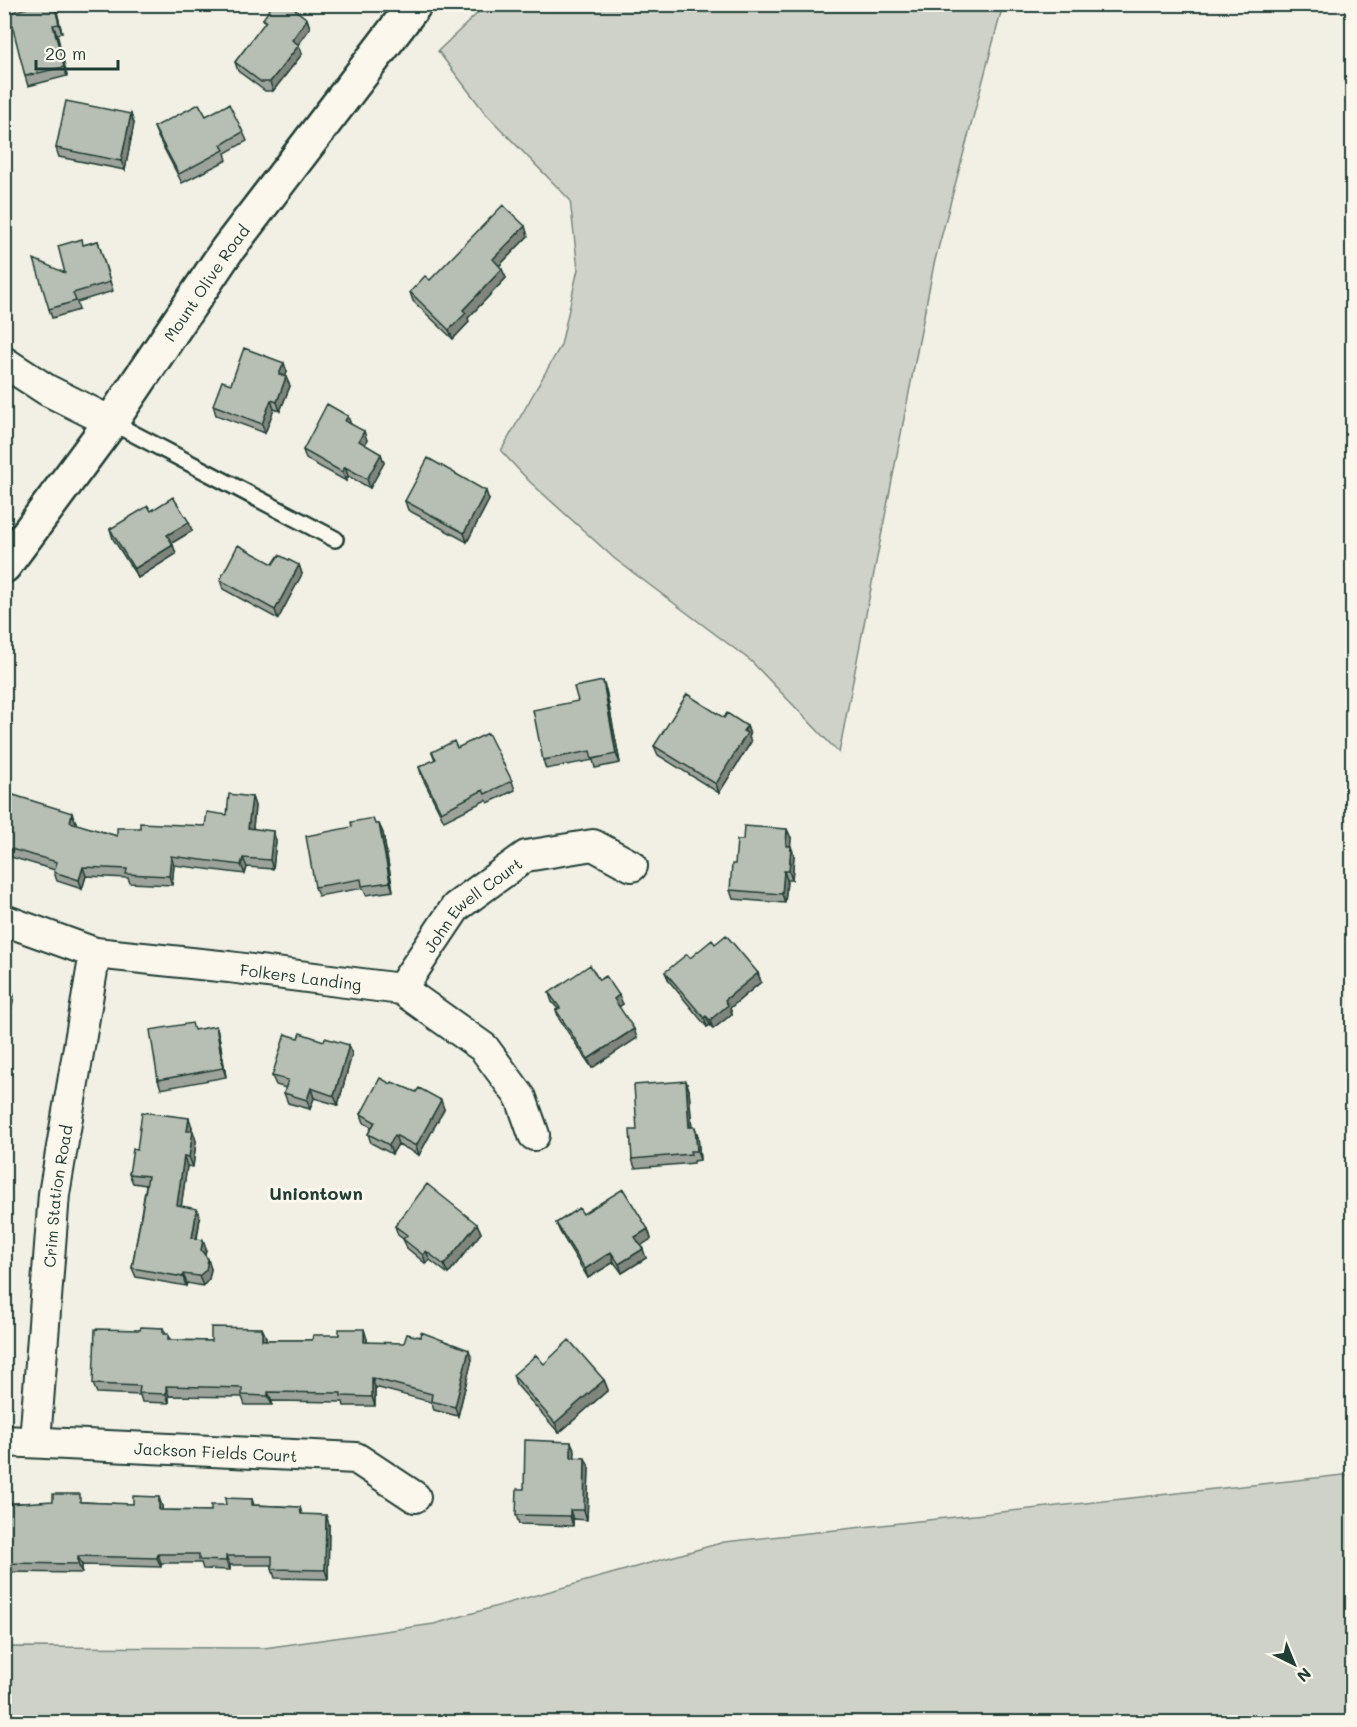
<svg xmlns="http://www.w3.org/2000/svg" width="1357" height="1727" font-family="Mali,sans-serif">
<style>
.green{fill:#cfd2c8;stroke:#77887e;stroke-width:1.5}
.lines{fill:none;stroke-linecap:round;stroke-linejoin:round}
.service-casing{stroke:#1f3d34;stroke-width:20}
.minor-casing{stroke:#1f3d34;stroke-width:34}
.tertiary-casing{stroke:#1f3d34;stroke-width:38}
.service{stroke:#fbf7ec;stroke-width:15}
.minor{stroke:#fbf7ec;stroke-width:30}
.tertiary{stroke:#fbf7ec;stroke-width:33}
.wall{fill:#9da39a;stroke:#1f3d34;stroke-width:1.5}
.shaded-wall{fill:#80857d;stroke:#1f3d34;stroke-width:1.5}
.building{fill:#b7beb3;stroke:#1f3d34;stroke-width:1.5}
.labels{text-anchor:middle;dominant-baseline:central;stroke-width:6;stroke-linejoin:round;paint-order:stroke}
.street-label{font-size:16px;fill:#1f3d34;stroke:#fbf7ec}
.neighbourhood-label{font-size:18px;font-weight:bold;fill:#1f3d34;stroke:#fbf7ec}
</style>
<rect width="100%" height="100%" fill="#f2f0e5"/>
<filter id="ink" filterUnits="userSpaceOnUse"><feTurbulence type="fractalNoise" baseFrequency=".0167" numOctaves="2"/><feDisplacementMap in="SourceGraphic" scale="12" xChannelSelector="R" yChannelSelector="G"/><feConvolveMatrix kernelMatrix="1 2 1 2 8 2 1 2 1" color-interpolation-filters="sRGB"/></filter>
<g filter="url(#ink)">
<path class="green" d="M486,5H1003L934,264L839,753L751,661L615,559L530,482L501,451L561,345L578,269L570,200L486,114L438,51Z
M1352,1474V1722H5V1647L264,1648L434,1624L724,1542Z"/>
<g class="lines">
<g class="service-casing">
<path id="service" d="M111,422L335,539"/>
</g>
<g class="minor-casing">
<g id="minor">
<path d="M4,362L47,390L111,422"/>
<path id="s1" d="M4,920L95,953L229,967L401,989L484,1048L521,1098L534,1135"/>
<path id="s2" d="M401,989L456,907L526,856L593,845L632,866"/>
<path id="s3" d="M4,1441L356,1458L415,1497"/>
<path id="s4" d="M35,1441L54,1194L95,953"/>
</g>
</g>
<g class="tertiary-casing">
<g id="tertiary">
<path id="s5" d="M4,566L111,422L227,250L415,4"/>
</g>
</g>
<use href="#service" class="service"/>
<use href="#minor" class="minor"/>
<use href="#tertiary" class="tertiary"/>
</g>
<path class="wall" d="M26,4H55L62,33L57,34L67,76L28,86L25,76L27,8Z
M263,19H307L310,28L298,45L302,54L273,91H265L238,71L235,62L265,23Z
M206,116L243,132L247,141L225,153L227,160L182,183L158,137L154,127Z
M134,123L125,170L59,157L56,148Z
M528,236L499,266L506,278L468,318L469,322L453,339L413,301L410,292L430,280Z
M98,241L113,291L77,302L79,310L52,318L49,309L65,273L84,245Z
M287,372L285,377L290,386L280,411L274,409L265,433L216,415L213,405L231,384Z
M351,424L367,440L365,445L381,454L384,463L370,488L348,476L346,481L306,459L303,450Z
M489,500L467,542L408,510L405,501Z
M151,511L192,531L172,543L176,554L138,578L113,539L110,529Z
M273,564L299,565L302,574L278,619L223,589L220,580Z
M606,690L620,763L595,768L593,760L546,769L543,760L578,701Z
M724,718L747,726L750,735L749,737L751,742L719,793L658,755L654,746Z
M457,748L512,781L515,790L488,803L486,800L444,821L422,777L419,767L435,760L432,752Z
M4,789L10,794L76,822L75,824L117,836L140,828L205,826L227,815L252,797L255,806L253,828L276,840L273,869L247,867L245,874L174,865L172,885L130,883L128,878L86,876L82,889L57,881L54,872L55,870L4,855Z
M376,824H379L383,833L393,891L366,895L363,888L318,896L315,887Z
M791,838L790,846L794,855L792,880H787L785,903L733,899L730,890Z
M715,944L758,973L761,982L730,1008L732,1014L713,1029L710,1025L707,1027L669,981L665,972Z
M599,980L623,1004L619,1007L637,1038L592,1068L559,1019L556,1010L558,1009L552,1002L549,993Z
M216,1026L219,1036L226,1077L161,1089L158,1080L195,1030Z
M298,1038L349,1045L352,1054L338,1105L314,1098L310,1109L288,1103L284,1093L286,1088L276,1085L272,1076Z
M686,1081L689,1090L692,1127L698,1136L700,1160L694,1161V1163L635,1168L632,1159L637,1130Z
M391,1084L444,1109L419,1155L398,1144L392,1154L371,1143L368,1134L372,1127L364,1123L361,1114Z
M192,1127V1131L196,1141L193,1167L187,1166L181,1206L200,1218L197,1239L206,1249L205,1255L211,1269L209,1279L203,1286L187,1283L186,1286L136,1277L132,1268L146,1185L133,1183L129,1174L137,1150Z
M583,1214L648,1229L651,1239L640,1245L646,1258L622,1273L614,1262L588,1278L560,1232L556,1223Z
M477,1224L481,1233L448,1274L430,1260L426,1264L407,1248L403,1239L398,1235L395,1226Z
M163,1328L166,1334L171,1340L211,1341L266,1337V1340H312L367,1339V1342L472,1359L458,1416L434,1410L431,1402L375,1387V1406H344L343,1402L272,1401V1405H245L242,1397L169,1396V1403L142,1402L140,1395L97,1393L93,1384L140,1330Z
M544,1364L604,1380L608,1390L559,1433L516,1384L513,1375Z
M575,1451L574,1457L589,1467L587,1520L573,1519V1526L519,1524L516,1515L524,1489Z
M4,1494L11,1503L83,1502L162,1506V1510L211,1511L226,1505L252,1499L254,1505L300,1507L302,1514L329,1524L328,1579L275,1578L272,1569V1565H230V1570L203,1569L201,1563H161V1567L82,1565V1573L4,1572Z"/>
<path class="shaded-wall" d="M54,4H55L62,33L59,24Z
M307,19L310,28L295,49L292,40Z
M53,25L57,34L67,76L64,67Z
M299,45L302,54L273,91L270,82Z
M131,114L134,123L125,170L121,161Z
M525,226L528,236L496,269L493,259Z
M8,247L11,256L4,271V255Z
M502,269L506,278L468,318L469,322L453,339L449,330L463,310Z
M284,363L287,372L283,384L279,374Z
M286,377L290,386L280,411L277,402Z
M271,400L274,409L265,433L262,424Z
M348,416L351,425L345,421Z
M364,431L367,440L362,451L359,441Z
M381,454L384,463L370,488L367,479Z
M345,467L348,476L346,481L342,472Z
M486,491L489,500L467,542L464,533Z
M189,522L192,531L170,544L167,535Z
M173,545L176,554L138,578L134,569Z
M299,565L302,574L278,619L275,610Z
M603,681L606,690L620,763L616,754Z
M747,726L750,735L749,737L751,742L719,793L716,784Z
M252,797L255,806L252,837L248,828Z
M72,813L76,822L73,831L70,822Z
M379,824L383,833L393,891L390,882Z
M787,829L791,838L790,855L786,846Z
M273,831L276,840L273,869L270,860Z
M791,846L794,855L792,880L789,871Z
M171,856L174,865L172,885L169,876Z
M243,858L247,867L245,874L241,865Z
M83,867L86,876L82,889L79,880Z
M784,871L787,880L785,903L782,894Z
M758,973L761,982L730,1008L732,1014L713,1029L710,1020L725,1000Z
M10,987L14,996L6,1036L4,1033V1016Z
M619,995L623,1004L617,1008L614,999Z
M706,1016L710,1025L707,1027L704,1018Z
M216,1026L219,1036L226,1077L223,1068Z
M634,1029L637,1038L592,1068L588,1059Z
M349,1045L352,1054L338,1105L334,1096Z
M686,1081L689,1090L692,1136L689,1127Z
M311,1088L314,1098L310,1109L307,1100Z
M441,1100L444,1109L419,1155L416,1146Z
M189,1118L192,1127L190,1140L187,1131Z
M695,1127L698,1136L700,1160L697,1151Z
M193,1131L196,1141L193,1167L189,1157Z
M395,1135L398,1144L392,1154L389,1145Z
M184,1156L187,1166L180,1215L177,1205Z
M197,1209L200,1218L195,1247L192,1238Z
M477,1224L481,1233L448,1274L444,1265Z
M648,1229L651,1239L639,1247L635,1237Z
M203,1240L206,1249L204,1259L201,1250Z
M643,1249L646,1258L622,1273L619,1264Z
M426,1251L430,1260L426,1264L423,1255Z
M611,1252L614,1262L588,1278L585,1269Z
M208,1259L211,1269L209,1279L203,1286L199,1276Z
M183,1274L187,1283L186,1286L183,1277Z
M262,1328L266,1337L265,1349L262,1340Z
M364,1329L367,1339V1351L364,1342Z
M469,1350L472,1359L458,1416L455,1407Z
M372,1378L375,1387V1406L372,1397Z
M604,1380L608,1390L559,1433L555,1423Z
M166,1386L169,1396V1403L166,1394Z
M268,1392L272,1401V1405L268,1396Z
M571,1442L575,1451L574,1466L571,1457Z
M585,1458L589,1467L587,1520L584,1510Z
M8,1494L11,1503V1513L7,1504Z
M159,1497L162,1506V1519L159,1510Z
M570,1510L573,1519V1526L570,1516Z
M326,1515L329,1524L328,1579L325,1570Z
M158,1554L161,1563V1567L157,1558Z
M78,1556L82,1565V1573L78,1564Z
M226,1556L230,1565V1570L226,1561Z"/>
<path class="building" d="M26,4H54L59,24L53,25L64,67L25,76L9,13L27,8Z
M273,4H288L307,19L292,40L299,45L270,82H261L235,62L266,21L263,19Z
M66,101L131,114L121,161L56,148Z
M199,104L206,116L229,104L243,132L221,145L224,150L179,174L154,127Z
M503,205L525,226L493,259L502,269L463,310L466,313L449,330L410,292L425,276L430,280Z
M82,239L83,245L98,241L110,282L73,293L76,301L49,309L34,259L65,273L58,246Z
M4,245L8,247L4,255Z
M244,348L284,363L279,374L286,377L277,402L271,400L262,424L213,405L222,381L231,384Z
M327,404L348,416L345,421L364,431L359,441L381,454L367,479L345,467L342,472L303,450Z
M428,458L486,491L464,533L405,501Z
M173,497L189,522L167,535L173,545L134,569L110,529L148,506L151,511Z
M238,545L273,564L279,555L299,565L275,610L220,580Z
M603,681L616,754L592,759L590,751L543,760L533,710L578,701L574,687Z
M687,694L724,718L727,713L747,726L743,731L747,733L716,784L654,746Z
M488,733L512,781L485,794L483,790L441,812L419,767L436,759L432,752L454,741L457,748Z
M4,789L9,790L7,793L72,813L70,822L117,836V828H140V823L205,826L207,812L227,815L229,794L252,797L248,828L273,831L270,860L243,858L241,865L171,856L169,876L126,874L127,869L83,867L79,880L54,872L57,862L4,847Z
M373,818L375,824H379L390,882L362,886L361,879L315,887L306,836L352,827L351,822Z
M744,826L787,829L786,846H791L789,871H784L782,894L730,890L732,864H735L737,840H743Z
M726,935L758,973L725,1000L728,1005L710,1020L706,1016L704,1018L665,972L687,954L690,958L712,940L715,944Z
M590,965L599,980L606,976L619,995L614,999L634,1029L588,1059L556,1010L560,1008L549,993Z
M4,986L10,987L4,1016Z
M192,1023L194,1030L216,1026L223,1068L158,1080L150,1030Z
M300,1033L324,1041L325,1038L349,1045L334,1096L311,1088L307,1100L284,1093L288,1080L272,1076L285,1034L298,1038Z
M380,1078L391,1084L392,1082L416,1092L419,1088L441,1100L416,1146L395,1135L389,1145L368,1134L375,1122L361,1114Z
M686,1081L689,1127H695L697,1151H690L691,1154L632,1159L630,1130H637L634,1085Z
M142,1112L189,1118L187,1131H193L189,1157L184,1156L177,1205L197,1209L192,1238L203,1240L201,1250L208,1259L206,1270L199,1276L183,1274V1277L132,1268L148,1176L129,1174L133,1149L137,1150Z
M427,1184L477,1224L444,1265L426,1251L423,1255L403,1239L407,1235L395,1226Z
M623,1189L648,1229L635,1237L643,1249L619,1264L611,1252L585,1269L556,1223L579,1208L583,1214Z
M141,1327L163,1328V1334H168V1340L211,1341V1327L262,1328V1340H312L313,1335H339V1329H364V1342L404,1343L407,1334L420,1337L421,1332L469,1350L455,1407L431,1401L432,1394L372,1378V1397L341,1396V1393L268,1392V1396L242,1395V1388L166,1386V1394L139,1393L140,1386L93,1384L95,1329L140,1330Z
M569,1340L604,1380L555,1423L513,1375L536,1355L544,1364Z
M525,1440L571,1442V1457L585,1458L584,1510H570V1516L516,1515L517,1489H524Z
M4,1494H8L7,1504L53,1501V1494H80V1502L133,1504V1496L159,1497V1510L211,1511V1505H226L225,1498L252,1499V1505L300,1507L301,1514L326,1515L325,1570L272,1569V1556H226V1561L199,1560V1554H158L157,1558L78,1556V1564L4,1563Z"/>
</g>
<g class="labels">
<g class="street-label">
<text stroke="none"><textPath href="#s5" startOffset="348">Mount Olive Road</textPath></text>
<text stroke="none"><textPath href="#s2" startOffset="112">John Ewell Court</textPath></text>
<text stroke="none"><textPath href="#s1" startOffset="304">Folkers Landing</textPath></text>
<text stroke="none"><textPath href="#s4" startOffset="246">Crim Station Road</textPath></text>
<text stroke="none"><textPath href="#s3" startOffset="212">Jackson Fields Court</textPath></text>
</g>
<g class="neighbourhood-label">
<text x="316" y="1193">Uniontown</text>
</g>
</g>
<rect width="1357" height="1727" fill="none" stroke="#fbf7ec" stroke-width="24"/>
<rect x="12" y="12" width="1333" height="1703" fill="none" stroke="#1f3d34" stroke-width="2" filter="url(#ink)"/>
<g transform="translate(1294 1664) rotate(137)" stroke="#fbf7ec" stroke-width="4.5" paint-order="stroke">
<path d="M0-4.5L10 22L0 15L-10 22Z" fill="#1f3d34"/>
<text y="-9" font-size="16" font-weight="bold" text-anchor="middle" fill="#1f3d34">N</text>
</g>
<path d="M36 60v9h82v-9" fill="none" stroke="#1f3d34" stroke-width="3"/>
<text x="45" y="60" font-size="18" fill="#1f3d34" stroke="#fbf7ec" stroke-width="4.5" paint-order="stroke">20 m</text>
</svg>
